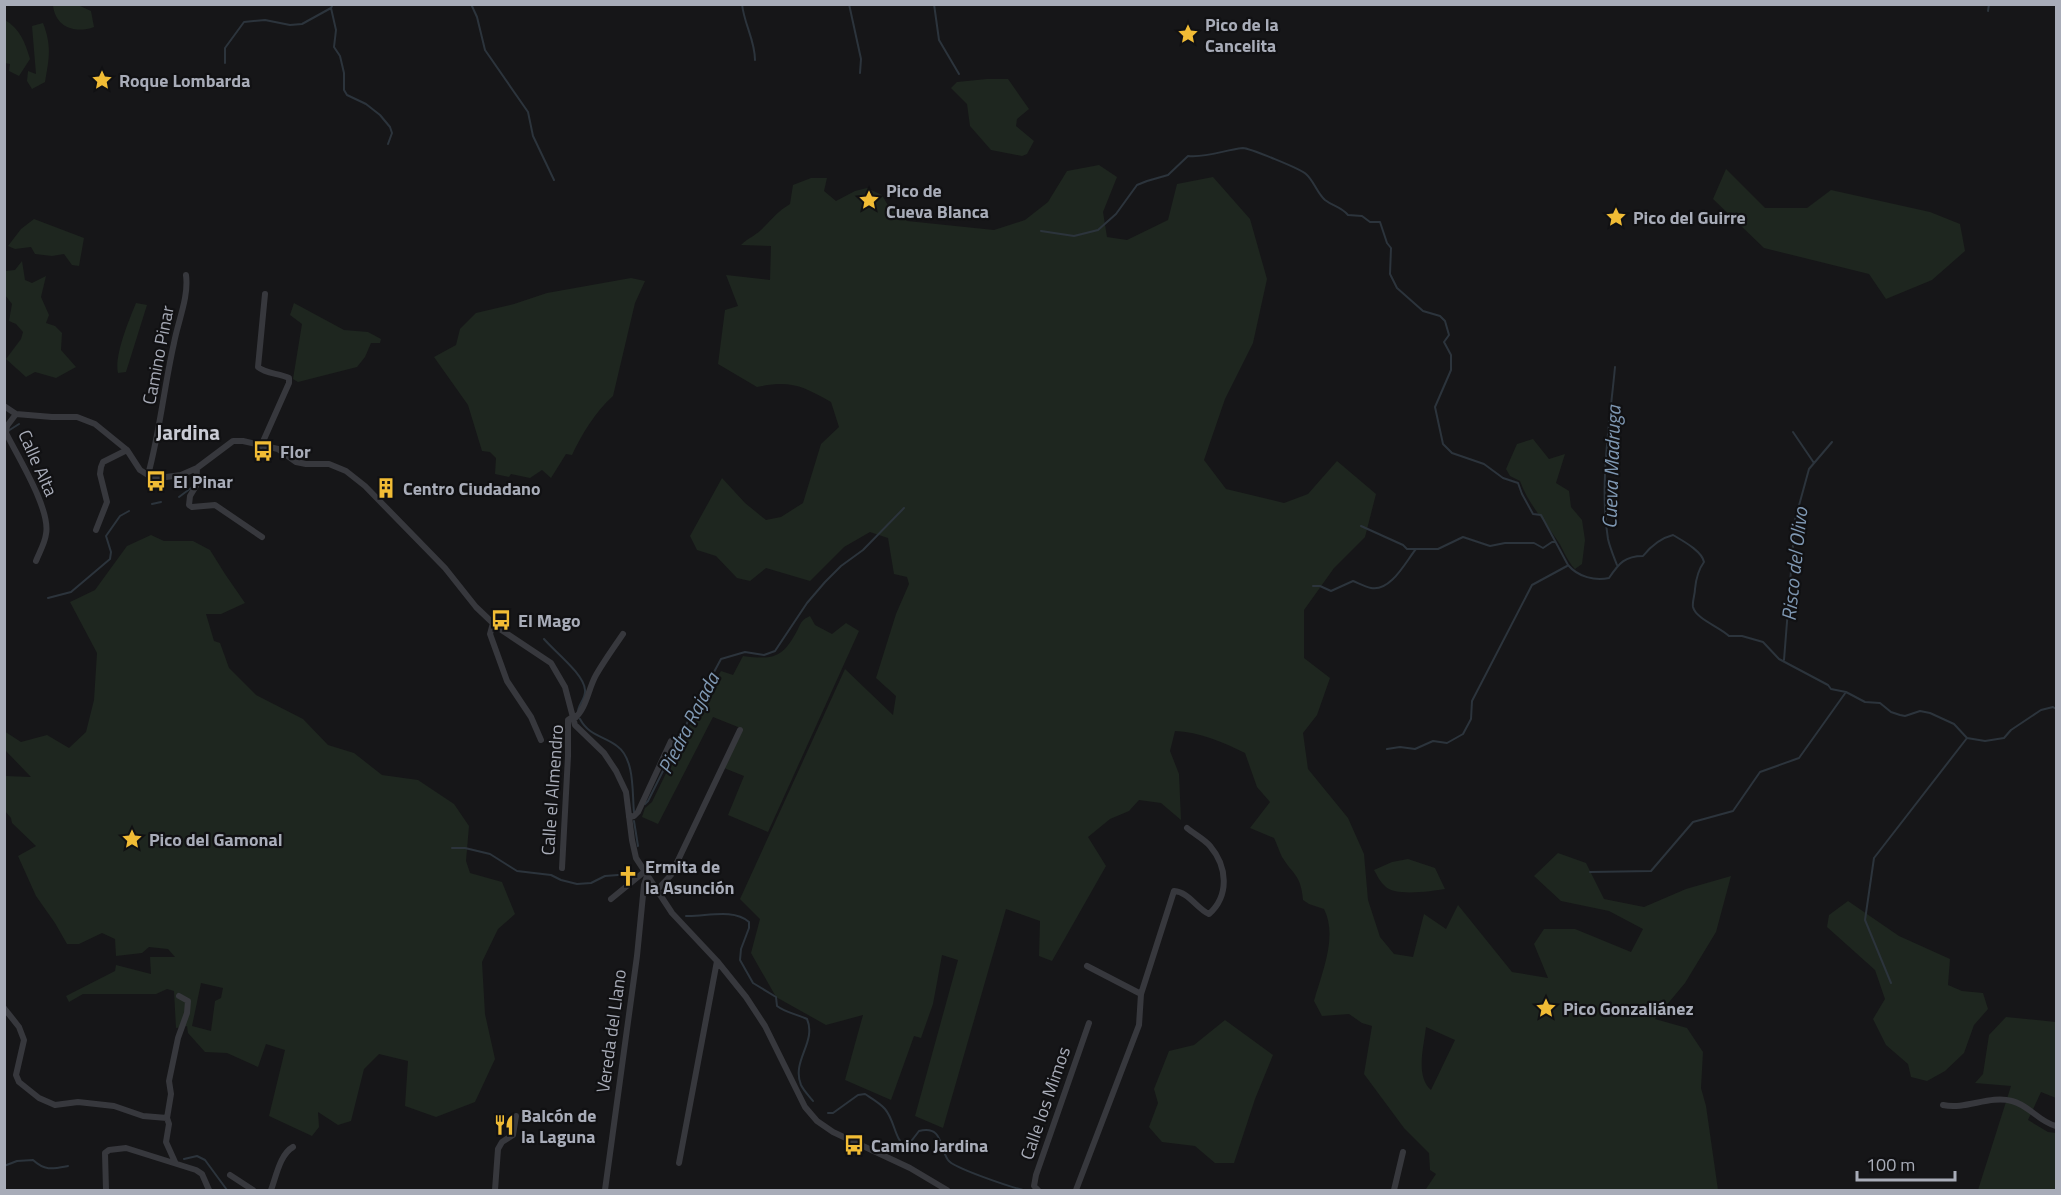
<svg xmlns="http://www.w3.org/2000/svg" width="2061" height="1195" font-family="'Titillium Web',sans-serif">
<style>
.green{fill:#1e261f;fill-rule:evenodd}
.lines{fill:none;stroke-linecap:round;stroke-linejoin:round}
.stream{stroke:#2c343c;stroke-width:2}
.minor{stroke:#37383d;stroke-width:6}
.labels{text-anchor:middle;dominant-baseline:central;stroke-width:4.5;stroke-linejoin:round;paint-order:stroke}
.poi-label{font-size:18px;font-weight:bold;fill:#a8acb8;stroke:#111113;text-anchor:start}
.street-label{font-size:18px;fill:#a8acb8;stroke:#111113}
.water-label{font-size:20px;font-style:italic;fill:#7f98b3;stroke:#111113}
.quarter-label{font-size:21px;font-weight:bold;fill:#c9cbd4;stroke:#111113}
</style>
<rect width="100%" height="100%" fill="#161618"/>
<path class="green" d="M53,5H78L91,11L94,27C75,34 55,27 53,5Z
M5,20C20,29 25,42 30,59L19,76L9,71L10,64L5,63Z
M43,23C52,46 49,59 45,82L32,89L27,81L28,71L36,74L32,26Z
M987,79H1008L1029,109L1017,119L1016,126L1034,141L1027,154L1022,156L991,150L970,126L967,104L951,88L957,82Z
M1099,165L1117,177L1103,212L1107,237L1127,240L1168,220L1177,184L1213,177L1250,219L1267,279L1253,343L1225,399L1204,460L1226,489L1284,503L1308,494L1337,461L1376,494L1365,537L1334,568L1304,610V658L1330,678L1317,715L1303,733L1308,769L1348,818L1364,854L1368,900L1380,937L1394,954L1413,957L1424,914L1446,929L1458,905L1512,972L1548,978L1534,944L1544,929H1575L1631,952L1643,929L1609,911L1561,901L1534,876L1558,853L1586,863L1604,899L1644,907L1686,889L1731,876L1716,932L1685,983L1655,1019L1687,1028L1703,1052L1701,1088L1706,1106L1718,1190L1426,1189L1436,1174L1430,1170L1429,1153L1404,1128L1364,1074L1372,1026L1362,1023L1349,1014L1322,1016L1314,1001C1322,972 1338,937 1324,909L1309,904L1303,900C1301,875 1294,876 1282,857C1279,851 1277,844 1274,838L1250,828L1270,802L1257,787L1245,753C1223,742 1199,732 1175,731L1170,751L1179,774L1181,820L1161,803L1139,800L1129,811L1110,819L1088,837L1106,866L1052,961L1039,956L1040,921L1006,909L943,1128L915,1116L958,960L942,955L933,1004L921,1038L914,1036L891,1100L845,1080L863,1015L826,1025L776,997L751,953L760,919L740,899L845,669L893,715L896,696L876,678L896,614L909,584L907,577L894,574L888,538L870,532L844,547L810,581L766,568L750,581L737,578L716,556L697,550L690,536L722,478L745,503L766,520L781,517L803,503L821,444L839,427L831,402C802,386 791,380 757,387L718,364L725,310L738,306L726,275L770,280L771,246L741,245C748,238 757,235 764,227C774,217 777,212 790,204L793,185L811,178H827L824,191L836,201L855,191L867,188L882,195L890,209L907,221L994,230L1025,220L1048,202L1067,171ZM1426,1027L1455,1040L1431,1090C1415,1076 1424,1046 1426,1027Z
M1726,169L1765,208H1807L1831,190L1930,212L1960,224L1965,251L1932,280L1886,299L1869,274L1764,248L1713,199Z
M34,219L84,238L79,266L72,265L64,254L52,256L35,254L31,247L15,249L8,246L21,229Z
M22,261L25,280L32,283L46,276L41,297L49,315L46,323L55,326L62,333L61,350L76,367L56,378L35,372L26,377L6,359L21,339L23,332L16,324L9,321L12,304L5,295V271L15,270Z
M631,278L645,281L635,303L613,396C595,412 582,434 572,455L566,454L551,478L542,470L530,478L511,474L509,477L495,474L496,458L490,452L482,451L468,405L434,357L456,345L460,329L476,313L514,304L547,293Z
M136,303L147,305L126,372L118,373C114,356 129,320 136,303Z
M294,303L344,330L368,332L381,339L380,343H371L365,357L357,367L298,382L293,379L302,324L290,315Z
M1533,439L1549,459L1565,454L1556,483L1569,491L1571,507L1582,520L1585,540L1582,564L1575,569C1566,560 1563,547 1555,537C1542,518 1528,503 1520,481L1510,476L1506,469L1517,444Z
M151,535L164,541H193L210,550L225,574L245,603L221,614H206L214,641L220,643L229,668L256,695L303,719L328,745L354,753L382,775L418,780L454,804L469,826L466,861L470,873L502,882L515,914L498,929L482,962L485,1014L495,1059L475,1102L436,1117L405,1106L408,1061L379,1054L364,1069L351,1121L338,1125L318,1112L319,1127L312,1136L269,1116L285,1050L266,1044L258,1067L227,1053L205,1052L188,1033L187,1026L176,1028L174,991L167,989L156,994H83L69,1002L66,996L115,971L116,965L151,974L150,957H175L168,949L149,947L142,953L116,956L115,939L102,933L79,944H67L55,923L36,896L18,856L36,846L12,823L11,818L5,811V776L31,777L5,750L4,731L21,742L47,735L69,748L86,732L94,700L97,653L70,602L95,590L127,546ZM201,983L223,988L221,998L215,1001L211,1031L192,1026Z
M810,616L815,625L832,634L846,623L859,631L768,832L728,815L744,776L724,768L743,729L713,717L658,824L642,817L645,808L652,802L689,726L721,671L733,675L743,656C774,660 783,658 798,629C801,622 803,619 810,616Z
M1408,859L1435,868L1445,889C1432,891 1394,897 1385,886C1380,882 1377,875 1374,870L1392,862Z
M1848,901L1899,936L1950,959L1948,985L1962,991L1983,993L1988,1009L1974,1025L1964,1053L1945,1071L1927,1081L1911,1077L1908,1064L1886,1045L1873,1019L1885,999L1875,970L1827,927L1829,915Z
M2006,1017L2056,1022V1098L2041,1092L2028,1120L2048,1132L2056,1133V1190H1978L2011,1086L1975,1083L1983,1074L1989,1035Z
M1225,1020L1273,1055L1255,1099L1234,1163H1215L1195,1146L1162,1142L1149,1127L1158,1103L1154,1089L1169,1051L1194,1045Z"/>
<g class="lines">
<path class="stream" d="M471,4L477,17L485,50L528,112L533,136L554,180
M742,4C744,24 755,40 755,60
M849,4L861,59L860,73
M934,4L939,40L959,74
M331,8L336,30L334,47L340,56L344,73V90L347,95L366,104L380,115L390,127L392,133L388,144
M1988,11L1989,4
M225,63V48L244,22L265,20L290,25L302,24L331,8L333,4
M1041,231L1074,236L1098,230L1116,214L1137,185L1147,181L1168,175L1188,156C1208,158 1223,150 1243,148C1249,148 1301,169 1306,174C1314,181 1317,193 1325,200C1334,207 1340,206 1348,215L1362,216L1370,222H1380L1387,243L1391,248L1390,274L1397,288L1423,311L1440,316L1445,321L1449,335L1444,342L1451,355V370L1435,407L1443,444L1452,453L1484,464L1503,478L1518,483L1522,494L1533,514L1541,515L1568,565C1578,577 1595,581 1609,578C1619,563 1625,556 1643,556C1651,546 1661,538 1673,535C1683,541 1702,551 1704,562C1698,570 1696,579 1695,589C1695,595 1692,601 1693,607C1696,619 1720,627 1729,636H1742L1763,642L1779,659L1828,685L1831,689L1846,692L1865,702L1880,703L1891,712L1900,715L1905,716L1920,711L1930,713L1954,724L1967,738L1985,741L2004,738L2011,730L2041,710L2053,707L2056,709
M1615,367C1610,421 1599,486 1608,539C1610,548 1614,557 1617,565
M8,431L19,424
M1793,432L1814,463
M179,497L191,488
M152,504L161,502
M1361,526L1403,545L1407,549H1438L1463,537L1490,546L1505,543H1534L1543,548L1552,542H1555
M1313,586H1320L1331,591L1353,581C1358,583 1365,587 1371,588C1391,592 1406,561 1416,549
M48,598L71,592L110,559L111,552L106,536L120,516L129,511
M544,639C555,652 584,674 585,690C586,699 578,704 578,712
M1784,660L1795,520L1809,469L1832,442
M580,719C589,736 604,736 617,746C635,759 632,792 634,812
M1387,749L1400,747L1415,749L1433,741L1447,743L1463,734L1471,719L1472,701L1532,585L1567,566
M645,804L648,801L693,711L721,659L745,652L764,655L775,651L807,603L825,582L841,566L863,550L904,508
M634,821L638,846
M452,848H465L490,854L517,871L551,875L561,880L577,884L591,883L605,876L618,875
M1590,872L1651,871L1693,822L1733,811L1760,772L1799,758L1846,692
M686,916C705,917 733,908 749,922V928L741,949L740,960L753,983L776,997L777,1006C786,1013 797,1014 807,1019C817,1042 791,1061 801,1085C804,1091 809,1096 813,1101
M1891,983L1865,920L1874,858L1967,738
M828,1113H833L858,1095L865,1094C871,1098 880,1103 885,1109C895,1121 894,1138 906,1148L919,1131C943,1125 939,1147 948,1160C953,1168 1011,1187 1023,1190
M184,1159L197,1156L205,1160L227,1190
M4,1166L17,1161L33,1160C45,1171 52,1169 68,1166"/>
<path class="minor" d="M4,406L16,414L52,417H77L95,424L127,450L140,470L148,475L159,478L181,475L197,468L233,441H243L278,449L296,462L306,464H329L346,471L365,486L445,568L476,607L497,627L551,663L565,687L575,725L604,753L616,771L626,792L632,840L636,858L672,913L717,961L746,997L765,1026L805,1107L817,1121L833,1132L910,1168L947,1190
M16,414L7,426L6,433C18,457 51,510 46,534C45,543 39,553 36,561
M261,446L289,383V378C279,373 266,374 258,367L265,294
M197,468L196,486L190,496L189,505L192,507L215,505L262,537
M148,475C160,431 164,387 174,343C178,321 189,297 186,275
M96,530L107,502L100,474L101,467L103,462L127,450
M493,623L490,634L507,681L531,717L541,740
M574,719C587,708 588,689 596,675C604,661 614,647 623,634
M629,817L634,816L638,812L671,741
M562,868L568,756V720L574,716
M657,890L671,875L740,730
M611,899L644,872
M1087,966L1141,994
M4,1008L19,1027L24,1040L16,1075L19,1082L39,1098L55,1105L78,1102L114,1106L143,1116L167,1118L169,1124L166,1142L175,1162
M1943,1105C1966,1110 1989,1095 2012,1101C2029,1105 2039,1122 2056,1126
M167,1118L171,1094L169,1081L178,1038L187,1013L188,1001L179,996
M679,1163L717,961
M230,1175L253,1190
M106,1190L105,1153L109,1150L126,1148L196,1170L202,1174L209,1190
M271,1190C276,1177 280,1154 293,1147
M495,1190L498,1149L502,1142L513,1135L516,1116
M605,1190L637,956L644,885L647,876
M1038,1190L1034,1186L1036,1175L1089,1023
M1076,1190L1139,1025L1141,994L1174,891C1189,892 1196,908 1209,914C1230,895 1227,866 1210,846C1204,839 1194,834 1187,828
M1394,1190L1403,1152"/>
</g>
<defs>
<g id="sight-bare" transform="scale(1.62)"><path d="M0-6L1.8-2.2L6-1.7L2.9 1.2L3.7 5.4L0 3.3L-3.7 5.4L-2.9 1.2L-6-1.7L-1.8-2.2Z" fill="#f1bc35" stroke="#111113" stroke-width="2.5" paint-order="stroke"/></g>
<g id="bus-bare" transform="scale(1.62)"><path d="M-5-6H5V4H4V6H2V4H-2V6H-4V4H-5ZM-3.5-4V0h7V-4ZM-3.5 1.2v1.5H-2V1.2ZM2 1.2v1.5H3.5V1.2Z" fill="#f1bc35" stroke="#111113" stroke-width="2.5" paint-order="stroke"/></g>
<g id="building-bare" transform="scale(1.62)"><path d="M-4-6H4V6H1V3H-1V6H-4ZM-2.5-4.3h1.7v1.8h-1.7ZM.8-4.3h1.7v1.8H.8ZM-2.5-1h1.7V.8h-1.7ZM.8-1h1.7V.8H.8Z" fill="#f1bc35" stroke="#111113" stroke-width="2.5" paint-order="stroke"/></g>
<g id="church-bare" transform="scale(1.62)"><path d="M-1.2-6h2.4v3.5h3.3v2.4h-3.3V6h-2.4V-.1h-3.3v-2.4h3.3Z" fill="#f1bc35" stroke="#111113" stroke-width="2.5" paint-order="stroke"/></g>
<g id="restaurant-bare" transform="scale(1.62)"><path d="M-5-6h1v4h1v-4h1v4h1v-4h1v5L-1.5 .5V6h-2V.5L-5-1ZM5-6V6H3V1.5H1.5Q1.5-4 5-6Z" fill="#f1bc35" stroke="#111113" stroke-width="2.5" paint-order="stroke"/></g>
</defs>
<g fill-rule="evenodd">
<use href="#sight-bare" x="1188" y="34"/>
<use href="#sight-bare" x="102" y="80"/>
<use href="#sight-bare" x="869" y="200"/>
<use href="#sight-bare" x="1616" y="217"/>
<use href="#bus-bare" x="263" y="451"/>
<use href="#bus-bare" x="156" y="481"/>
<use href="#building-bare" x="386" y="488"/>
<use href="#bus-bare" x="501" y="620"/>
<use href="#sight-bare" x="132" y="839"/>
<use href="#church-bare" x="628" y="876"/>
<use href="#sight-bare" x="1546" y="1008"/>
<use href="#restaurant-bare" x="504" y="1125"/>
<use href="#bus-bare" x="854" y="1145"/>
</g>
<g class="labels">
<g class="poi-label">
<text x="1205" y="24">Pico de la<tspan x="1205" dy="21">Cancelita</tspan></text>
<text x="119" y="80">Roque Lombarda</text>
<text x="886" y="190">Pico de<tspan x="886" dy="21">Cueva Blanca</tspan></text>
<text x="1633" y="217">Pico del Guirre</text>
<text x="280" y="451">Flor</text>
<text x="173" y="481">El Pinar</text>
<text x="403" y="488">Centro Ciudadano</text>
<text x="518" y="620">El Mago</text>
<text x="149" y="839">Pico del Gamonal</text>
<text x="645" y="866">Ermita de<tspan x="645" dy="21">la Asunción</tspan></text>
<text x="1563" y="1008">Pico Gonzaliánez</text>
<text x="521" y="1115">Balcón de<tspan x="521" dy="21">la Laguna</tspan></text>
<text x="871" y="1145">Camino Jardina</text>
</g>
<g class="street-label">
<text transform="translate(158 355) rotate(-79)">Camino Pinar</text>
<text transform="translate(38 463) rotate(66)">Calle Alta</text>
<text transform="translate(552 790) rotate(-86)">Calle el Almendro</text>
<text transform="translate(611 1031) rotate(-82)">Vereda del Llano</text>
<text transform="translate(1045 1103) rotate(-71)">Calle los Mimos</text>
</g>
<g class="water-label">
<text transform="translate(1611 467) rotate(-88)">Cueva Madruga</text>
<text transform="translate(1794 564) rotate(-84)">Risco del Olivo</text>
<text transform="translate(688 723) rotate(-63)">Piedra Rajada</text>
</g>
<g class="quarter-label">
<text x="188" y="432">Jardina</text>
</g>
</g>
<rect width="2061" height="1195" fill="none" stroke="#a8acb8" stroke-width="12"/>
<path d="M1857 1171v9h98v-9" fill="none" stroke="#a8acb8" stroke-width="3"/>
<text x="1866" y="1171" font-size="18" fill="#a8acb8" stroke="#111113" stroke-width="4.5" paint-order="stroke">100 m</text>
</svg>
